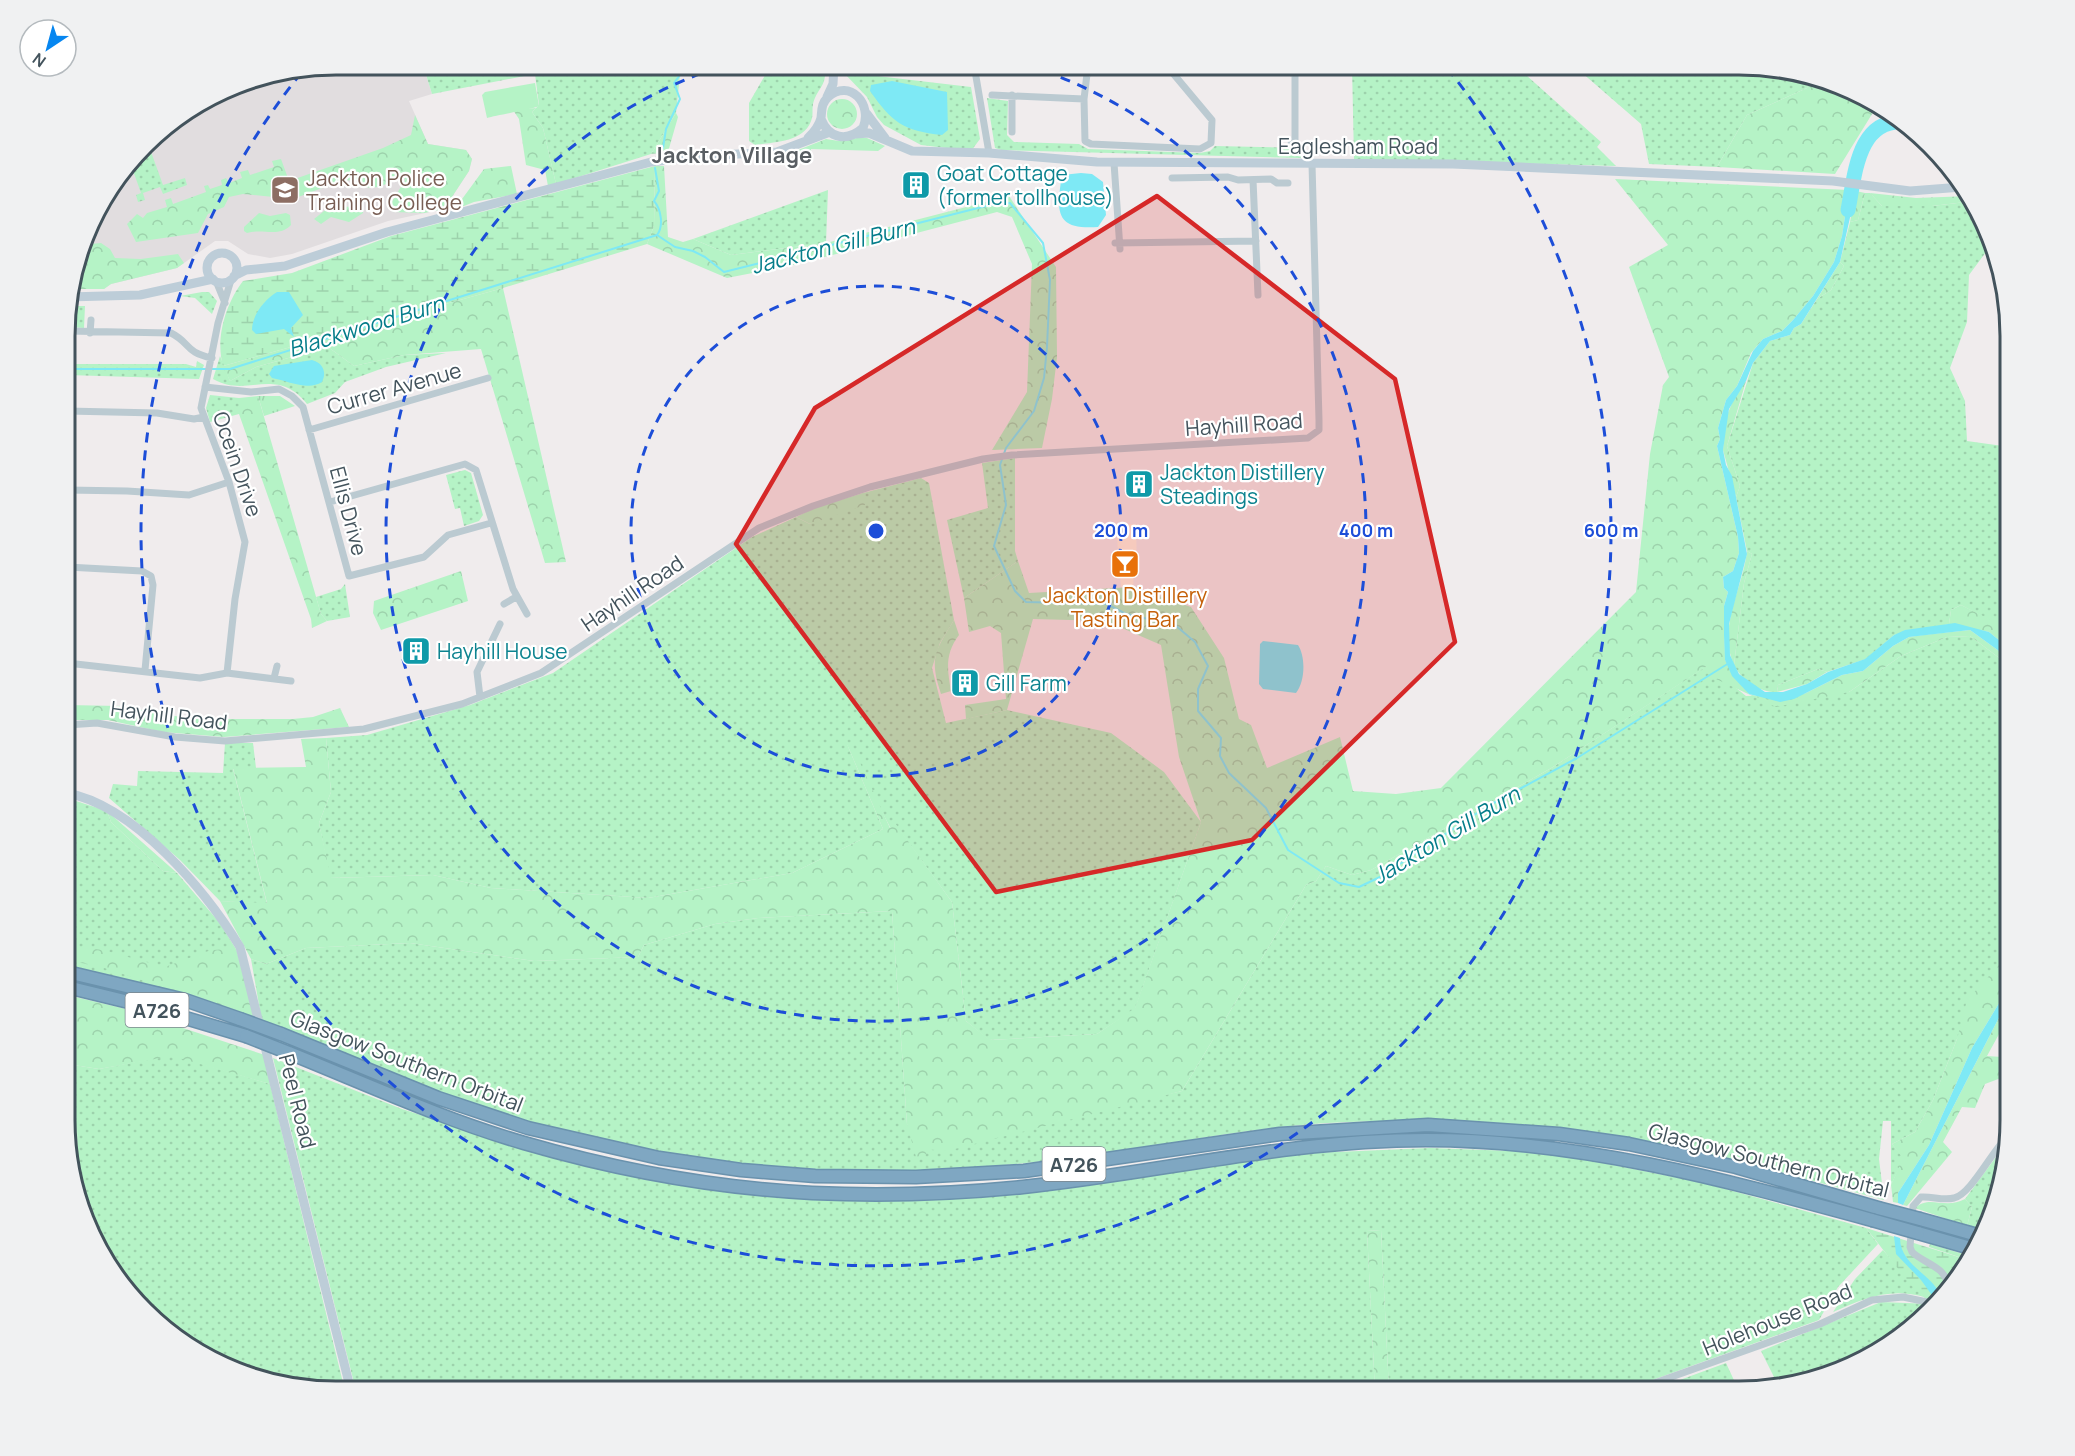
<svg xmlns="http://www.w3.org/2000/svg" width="2075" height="1456" font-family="Manrope,sans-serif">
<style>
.commercial{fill:#fef3e3}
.education{fill:#e1dddf}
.grass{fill:url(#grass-dots)}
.forest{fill:url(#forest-crowns)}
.wetland{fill:url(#wetland-marsh)}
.park{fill:url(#park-tufts)}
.garden{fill:#b5f3c6}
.water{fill:#7ee9f5}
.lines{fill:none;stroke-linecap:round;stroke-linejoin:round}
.stream{stroke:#7ee9f5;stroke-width:2}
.river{stroke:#7ee9f5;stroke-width:15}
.highway-casing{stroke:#6a92ad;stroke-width:15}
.street{stroke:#bbcad1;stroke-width:7}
.secondary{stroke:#bdcdd8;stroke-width:9}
.highway{stroke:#7fa7c2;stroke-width:12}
.highway-bridge-casing{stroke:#6a92ad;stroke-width:15;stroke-linecap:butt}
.highway-bridge{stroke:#7fa7c2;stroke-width:12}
.marked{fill:#d62828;fill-opacity:0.2;stroke:#d62828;stroke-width:4.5;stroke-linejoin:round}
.ring{fill:none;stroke:#1d4ed8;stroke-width:3;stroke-dasharray:10 8}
.labels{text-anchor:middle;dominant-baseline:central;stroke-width:4.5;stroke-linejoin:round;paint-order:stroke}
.shield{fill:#fff;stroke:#7b878d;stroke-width:1.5}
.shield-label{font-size:20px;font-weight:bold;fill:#43535c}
.street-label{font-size:21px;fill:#43535c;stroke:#fff}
.culture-label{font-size:21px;fill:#0d838f;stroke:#fff;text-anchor:start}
.education-label{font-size:21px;fill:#785e54;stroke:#fff;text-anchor:start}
.food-label{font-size:21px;fill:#c56008;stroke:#fff}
.neighbourhood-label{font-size:22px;font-weight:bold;fill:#595e63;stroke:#fff}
.water-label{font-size:22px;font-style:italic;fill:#047d8a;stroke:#fff}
.rim{fill:none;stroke:#43535c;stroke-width:3}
.centre{fill:#1d4ed8;stroke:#fff;stroke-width:3}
.ring-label{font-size:18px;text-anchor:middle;font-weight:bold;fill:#1d4ed8;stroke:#fff;stroke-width:4.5;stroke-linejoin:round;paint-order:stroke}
</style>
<defs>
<pattern id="grass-dots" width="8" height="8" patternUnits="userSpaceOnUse" patternTransform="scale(1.5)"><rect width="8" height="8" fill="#b5f3c6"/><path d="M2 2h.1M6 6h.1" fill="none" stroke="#9dd2ac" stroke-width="1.8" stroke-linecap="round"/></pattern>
<pattern id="forest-crowns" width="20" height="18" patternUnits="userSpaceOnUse" patternTransform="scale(1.5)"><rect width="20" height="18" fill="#b5f3c6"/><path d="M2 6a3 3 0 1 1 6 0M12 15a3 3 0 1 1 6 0" fill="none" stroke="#9dd2ac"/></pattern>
<pattern id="wetland-marsh" width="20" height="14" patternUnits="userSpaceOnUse" patternTransform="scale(1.5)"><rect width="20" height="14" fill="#b5f3c6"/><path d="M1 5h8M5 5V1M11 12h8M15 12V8" fill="none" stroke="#9dd2ac"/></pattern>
<pattern id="park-tufts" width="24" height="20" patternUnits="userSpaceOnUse" patternTransform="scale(1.5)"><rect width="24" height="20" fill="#b5f3c6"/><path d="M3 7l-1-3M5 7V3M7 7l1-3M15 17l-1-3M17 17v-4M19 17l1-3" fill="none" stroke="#9dd2ac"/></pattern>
</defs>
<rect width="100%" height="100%" fill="#f0eced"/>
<path class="commercial" d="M1136,524L1137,571L1134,573L1133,587H1121L1116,525Z"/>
<path class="education" d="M336,65H423L432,94L409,101L428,144L466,150L472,159L469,171L444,209L388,221L292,254L270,258L248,254L228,241H215L177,268L111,284L104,289H70L93,216L157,132L233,85Z"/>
<path class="grass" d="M423,65H681L676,113L651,154L556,184L543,128L532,112L539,105L535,74L432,94Z
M771,65H825C827,88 818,86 813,104C812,109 813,114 812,118C806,142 775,142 755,145L749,141V103Z
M1340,65H1534L1526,75L1601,142L1597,147L1616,166L1354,159L1352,66L1340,68Z
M1573,65H1756L1810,76L1807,88L1747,115L1717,167L1649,164L1641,124Z
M843,72L971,87L980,139L971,151L921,145L884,125L877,117L867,97Z
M987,98L1008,101L1007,135L1014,142L1079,144L1088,149L1200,153L1210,151L1215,146L1300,148L1301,158L1001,150L995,148Z
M150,149L163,185L185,178L187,185L163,194L160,187L143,193L145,200L138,202L136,195L141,193L131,165L142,151Z
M828,190L826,243L731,255L693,239Z
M1865,193H1870L1882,206H1932L1974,201L1989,248L1969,275L1967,322L1950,368L1965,401L1967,441L2010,447V631L1961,605L1951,610L1949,624L1894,635L1866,659L1827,672L1818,669L1778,685L1777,692C1760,693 1741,680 1734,665L1744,583L1752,554L1747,551L1736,497L1740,486L1727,446L1753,363L1770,341L1790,335L1794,328L1801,324L1817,299L1831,290L1844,266L1840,262L1850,222L1858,220Z
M202,292H209L217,301L212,314L195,298L180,296Z
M67,306H85L84,328L67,327Z
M328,347L354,366L404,355L446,353L386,367L345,382L335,393L307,404C276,365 247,399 213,379L220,356L230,381L256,367Z
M197,361L204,365L199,379L67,375V364H186L196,367Z
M210,395L239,398V414L210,422L206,408Z
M1015,458V551L1018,561L964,598L947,520L988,508L982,463Z
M465,470L471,473L483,515L479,521L464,526L460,508L455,509L446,475Z
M921,478L929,483L954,620L940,643L932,668L946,723L1007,710L1111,733L1164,772L1201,822L1135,1009L1097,1034L989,1040L966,1021L952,902L895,824L891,829L847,744L883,829L792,873L648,898L491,888L433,875L330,878L319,823L331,792L326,738L367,735L470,705L553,673L752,537L796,517L810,524L863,493Z
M345,584L350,617L327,621L321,614L316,597L341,589Z
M1970,636L2010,666V805L2005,807L1997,848L2007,842L2010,848V953L1957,1039L1933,1100L1915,1132L1892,1144L1904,1158L1891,1185V1121H1883L1879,1159L1884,1200C1804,1179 1724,1154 1642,1140C1538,1121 1432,1117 1327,1123C1246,1128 1167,1145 1088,1156C991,1168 895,1175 797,1170C684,1164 571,1137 463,1102C395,1079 329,1048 262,1022L251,959L266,964L306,948L410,943L534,961L638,957L644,945L715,924L758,918L892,911L907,1124L927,1155L923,1149L1182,1091L1306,885L1316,881L1326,866L1352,875L1371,870L1553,767L1708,665L1746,696L1849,692L1901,656L1947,637Z
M225,743H253L256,768L233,769L267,904L220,901L180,860L109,798L113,784L137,786L138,771L223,773Z
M67,801H76L107,811L111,822L163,871L177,873L219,922L236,949L254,1020L67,967Z
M172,1055L270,1084L345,1391H319L249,1377L171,1336L101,1255L78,1188L77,1124L67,1123V1064L99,1069Z
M273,1058L402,1109L526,1149L647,1178L898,1199L976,1198L1189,1170L1288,1154L1430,1148L1513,1151L1578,1158L1704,1183L1866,1228L1878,1244L1838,1287L1819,1320L1622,1391H1389L1381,1230L1367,1231L1375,1391H356Z
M2010,1138L1996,1207L1984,1231L1967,1226L1972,1207L1965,1199Z
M1930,1244L1970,1256L1968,1260L1929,1247Z
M1883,1250L1924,1297C1890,1287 1863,1299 1833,1312L1855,1279Z
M1881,1302L1931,1304L1859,1363L1831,1370L1829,1366L1810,1375L1777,1383L1761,1351Z
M1726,1363L1739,1391H1650Z"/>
<path class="forest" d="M1810,76L1826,79L1877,106L1835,174L1717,167L1747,115L1807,88Z
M827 114a15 15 0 1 1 30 0a15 15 0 1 1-30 0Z
M536,108L532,112L543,128L556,184L548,186L545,170L526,165L519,119L513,110Z
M676,113L678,117L668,152L651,154Z
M415,115L428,144L466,150L472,159L469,171L444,209L424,213L393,212L389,206L406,179C385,180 386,190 362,187L356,179L338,182L293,199L243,194L229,197L224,207L208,214L198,233L136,242L127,224L137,214L143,218L147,213L167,207L165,200L171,198L173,204L206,192L204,186L208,185L210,189L222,185L221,180L226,178L229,183L242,178L240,172L248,170L250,175L274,167L272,161L281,159L289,181L383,148L411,135Z
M857,138H867L885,146L878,151L811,149V157H793V152L826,139L839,141Z
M511,166L517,194L474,202L454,210L484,169Z
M655,166H664L668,237L683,242L693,239L731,255L826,243L1009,196L1056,267L1057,357L1052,399L1042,448L992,450L1027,392L1032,264L1012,217L997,212L798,264L727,278L647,244L654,226Z
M1615,179L1849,190L1842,236L1834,262L1813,296L1793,320L1782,331L1763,339L1751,353L1737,386L1726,400L1718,428L1720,439L1717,446L1738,537L1739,553L1733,571L1723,577L1724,588L1728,592L1724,606L1725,660L1749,694L1769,700L1780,702L1794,699L1842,675L1863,671L1893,646L1909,637L1923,635L1970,630L2010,659V666L1970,636L1947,637L1901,656L1849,692L1776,707L1716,679L1707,666L1553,767L1371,870L1352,875L1326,866L1316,881L1306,885L1182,1091L947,1151L924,1149L927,1155L916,1157L907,1124L892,911L758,918L715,924L644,945L638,957L534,961L410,943L306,948L266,964L251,959L220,901L267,903L233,768L306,767L301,739L326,738L331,792L319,823L331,878L433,875L491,888L648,898L792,873L883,829L847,744L851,743L890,828L895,823L952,902L966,1021L990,1040L1097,1034L1135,1008L1201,822L1179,757L1161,645L1106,621L1033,619L1007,710L966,719L965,705L1006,699L1001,633L990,626L969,632L964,598L1018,561L1029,593L1133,587L1191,607L1224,658L1239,719L1251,725L1267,768L1340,737L1353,791L1396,794L1441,788L1636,592L1650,454L1663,385L1669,377L1629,267L1668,245Z
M1856,191L1865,193L1858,220L1850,222Z
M1870,193L1916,198L1970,196L1974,201L1932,206H1882Z
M333,204L342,207L362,206L363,213L349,222L331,217L321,224L314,219Z
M259,213L270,216L286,213L290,215L291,225C279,238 263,228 247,233L244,231V227Z
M86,239L91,244L101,243L110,249L115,258L141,259L178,254L184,263L177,268L111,284L104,289H70Z
M1840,262L1844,266L1831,290L1817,299Z
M503,288L566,562L545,563L481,349L404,355L354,366L328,347L256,367L230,381L223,366Z
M1746,381L1727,446L1740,486L1736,497L1723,450L1725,420L1735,396Z
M258,396L321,614L327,621L312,628L311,619L239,414V398Z
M863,493L865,505L810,524L796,517L814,508Z
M1747,551L1752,554L1744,583L1734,665C1717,628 1743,588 1747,551Z
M461,571L468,601L381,630L373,613L374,601Z
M1961,605L2009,629L2010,649L1989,632L1949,624L1951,610Z
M954,620L959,635C945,654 947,668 951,691L941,694C929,658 935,651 954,620Z
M1818,669L1827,672L1807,684L1777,692L1778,685Z
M67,705L120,706L192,719H293L313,717L340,708L349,727L224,737L163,732L108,720H67Z
M2010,805L2007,842L1997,849L1996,816Z
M107,811L177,873L163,871L111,822Z
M67,945L102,950L165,967L211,950L236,949L254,1016L95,965L67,961Z
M2010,953V985L1972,1048L1929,1145L1898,1193V1203L1893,1202L1891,1185L1903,1158L1892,1144L1915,1132L1933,1100L1957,1039L1967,1000Z
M67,995L122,1008L265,1055L270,1084L172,1056L99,1069L67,1064Z
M2010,996V1014L1987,1056L2002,1057L2001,1078L1985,1084L1975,1108L1962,1107L1943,1142L1952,1152L1907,1206L1903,1205Z
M67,1123H77L78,1188L67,1155Z
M1965,1199L1972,1207L1967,1226L1915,1208C1930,1194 1944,1210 1965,1199Z
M1381,1230L1389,1391H1375L1367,1231Z"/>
<path class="wetland" d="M655,166L654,226L647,244L503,288L223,366C215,338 226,303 243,281L292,273L391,236Z
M1866,1228L1968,1260L1955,1285L1931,1304L1910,1284Z"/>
<path class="park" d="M258,396H280L295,406L264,416Z"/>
<path class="garden" d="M535,83L539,106C534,109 497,115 487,118L482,95L485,92Z"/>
<path class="water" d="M892,81L947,92L948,130L942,135C903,131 892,122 870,91L871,85Z
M1081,173L1092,174L1103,182L1106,215L1098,227C1055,230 1056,212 1062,175Z
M1849,190L1856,191L1840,262L1801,324L1794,328L1790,335L1770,341L1753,363L1746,381L1729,409L1723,450L1726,465L1732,476L1747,554L1729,624L1730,655L1739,674L1765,692H1783L1807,684L1828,672L1865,659L1894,635L1905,630L1955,623L1989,632L2010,649V659L1970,630L1909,637L1893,646L1863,671L1842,675L1794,699L1780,702L1749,694L1732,676L1725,660L1724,635V606L1728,592L1724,588L1723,577L1733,571L1739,553L1738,537L1717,446L1720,439L1718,428L1726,400L1737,386L1753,351L1763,339L1782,331L1793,320L1813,296L1834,262L1842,236Z
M277,292H289L303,315L291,328L294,337L284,329L256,334L252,330C252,315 265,299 277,292Z
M312,360C323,363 327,372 322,382C308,391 288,381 272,378L269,374L274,366Z
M1263,641L1298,645C1306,657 1305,682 1296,693L1263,689L1259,684L1260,644Z
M2010,985V996L1903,1205L1898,1203V1193L1929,1145L1972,1048Z
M1894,1236L1900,1238C1900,1265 1931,1273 1941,1296L1934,1298L1921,1280L1896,1254Z"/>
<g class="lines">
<path class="stream" d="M658,153L663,148L666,129L680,99L674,83L680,75V65
M655,168L659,191L654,201C661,209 664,226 657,235
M657,235L675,247L693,251L705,257L724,272L990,205L1010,203L1043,243L1050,280L1047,347L1044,378L1034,411L1006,448L1000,465L1006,505L994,546L1015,591L1026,602L1107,604L1126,614L1175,625L1195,642L1208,666L1198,689V711L1221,738L1220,756L1229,773L1266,808L1288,850L1339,883L1359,887L1380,877L1488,806L1577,758L1729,663
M67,369H230L657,235"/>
<path class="river" d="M1848,210C1855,176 1857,117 1906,122"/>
<g class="highway-casing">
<path id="highway" d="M67,972L185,1000L240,1019
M67,987L145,1006L246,1036
M281,1034L438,1098L528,1128L659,1158L741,1170L815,1176L916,1177L1024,1171L1280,1134L1428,1125L1559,1134L1629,1144L1736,1167L1878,1208
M289,1053C366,1084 444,1120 524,1143C617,1170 715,1188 812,1193C881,1196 954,1194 1023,1187C1157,1173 1289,1140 1426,1140C1579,1140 1725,1180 1872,1220
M1920,1219L1981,1236
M1918,1233L1974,1249"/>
</g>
<path class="street" d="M974,65L989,153
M1146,65C1129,76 1105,63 1087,74L1084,99L1085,141L1091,144L1200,149L1211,143L1212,120L1166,65
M1275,65L1278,69L1295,74
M992,95L1084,99
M1012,132V95
M1291,144L1295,143V65
M1114,163L1120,249
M1172,178L1228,177L1238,180L1271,179L1277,183H1288
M1253,180L1258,295
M1115,243L1256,241
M216,281L225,303
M67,331L171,333C191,343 184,352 212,358
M90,333L91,320
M205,387L251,392L279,389L292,396L303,407L349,576L424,557L448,535L491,523
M67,411L157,413L194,419L204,417
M309,430L488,378
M67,490L127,491L189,495L229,482
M330,502L465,464L476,470L513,589L527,614
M67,567L142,571L151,576L153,585L145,670
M504,604L516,597
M67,663L200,678L227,673L291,681
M227,673L235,599L245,542L229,482L201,408L218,323L231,280
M274,678L277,666
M480,697L477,672L500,624
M67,725L97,723L175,737L225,741L364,729L462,704L541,673L759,528L813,506L870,487L983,459L1012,455L1308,438L1319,430V420L1312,164
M1948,1290C1949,1267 1926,1265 1912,1252L1910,1247L1913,1206L1921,1197C1932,1196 1943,1201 1954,1198C1971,1195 1994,1147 2010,1134
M1632,1391L1820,1324L1872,1300L1903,1297L1927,1302L1936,1300"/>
<path class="secondary" d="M827,97L833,84L834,65
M867,114L885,138
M856,134L869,133L912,151L989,153L1097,162L1453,164L1833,181L1910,191L1962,187
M808,138C813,133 819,126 821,118C822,110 821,104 828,97C850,78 873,104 863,128C847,142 829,139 821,119
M207 268a15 15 0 1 1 30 0a15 15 0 1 1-30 0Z
M234,276L246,270L285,266L387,232L651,162L698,156L777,152L830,132
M68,297L140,295L213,279
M67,793C135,806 205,890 240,947L351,1391"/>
<use href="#highway" class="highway"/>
<g class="highway-bridge-casing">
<path id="highway-bridge" d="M240,1019L281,1034
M246,1036L289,1053
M1878,1208L1920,1219
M1872,1220L1918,1233"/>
</g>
<use href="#highway-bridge" class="highway-bridge"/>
</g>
<path class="marked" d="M1157,196L1395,379L1455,642L1252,840L996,892L736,544L815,408Z"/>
<g class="ring">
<circle cx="876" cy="531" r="245"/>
<path d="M1027 65A490 490 0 1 1 725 65"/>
<path d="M1447 68A735 735 0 1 1 301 73"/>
</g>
<defs>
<g id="building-square" transform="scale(1.5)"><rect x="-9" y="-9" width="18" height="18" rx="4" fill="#0f9aa8" stroke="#fff"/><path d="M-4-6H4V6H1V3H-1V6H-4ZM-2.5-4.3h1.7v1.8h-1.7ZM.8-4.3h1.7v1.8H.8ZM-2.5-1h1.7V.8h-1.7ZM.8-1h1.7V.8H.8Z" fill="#fff"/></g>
<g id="university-square" transform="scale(1.5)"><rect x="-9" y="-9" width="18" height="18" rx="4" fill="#8d6e63" stroke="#fff"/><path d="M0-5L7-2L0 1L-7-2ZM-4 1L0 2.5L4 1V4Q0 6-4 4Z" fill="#fff"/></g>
<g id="bar-square" transform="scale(1.5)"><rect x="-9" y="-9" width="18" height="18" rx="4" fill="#e8710a" stroke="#fff"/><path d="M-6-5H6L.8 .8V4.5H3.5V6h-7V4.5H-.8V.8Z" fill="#fff"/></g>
</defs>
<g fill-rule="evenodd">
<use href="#building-square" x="916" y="185"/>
<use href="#university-square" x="285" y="190"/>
<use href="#building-square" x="1139" y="484"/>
<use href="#bar-square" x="1125" y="564"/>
<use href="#building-square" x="416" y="651"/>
<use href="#building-square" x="965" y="683"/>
</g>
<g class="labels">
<g class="shield">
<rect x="125.5" y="993" width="63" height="34" rx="4.5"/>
<rect x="1042.5" y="1147" width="63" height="34" rx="4.5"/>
</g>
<g class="shield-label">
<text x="157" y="1010">A726</text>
<text x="1074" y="1164">A726</text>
</g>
<g class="street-label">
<text x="1358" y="146">Eaglesham Road</text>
<text transform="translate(394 388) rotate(-16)">Currer Avenue</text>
<text transform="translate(1244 424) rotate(-4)">Hayhill Road</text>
<text transform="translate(238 464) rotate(71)">Ocein Drive</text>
<text transform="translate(349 511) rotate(75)">Ellis Drive</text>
<text transform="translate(632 593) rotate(-34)">Hayhill Road</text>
<text transform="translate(169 715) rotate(7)">Hayhill Road</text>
<text transform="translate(407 1061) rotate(21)">Glasgow Southern Orbital</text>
<text transform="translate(298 1101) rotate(76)">Peel Road</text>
<text transform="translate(1769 1160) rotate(14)">Glasgow Southern Orbital</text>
<text transform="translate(1777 1319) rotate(-22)">Holehouse Road</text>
</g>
<g class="culture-label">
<text x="937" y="173">Goat Cottage<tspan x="937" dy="24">(former tollhouse)</tspan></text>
<text x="1160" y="472">Jackton Distillery<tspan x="1160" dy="24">Steadings</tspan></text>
<text x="437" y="651">Hayhill House</text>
<text x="986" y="683">Gill Farm</text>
</g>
<g class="education-label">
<text x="306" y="178">Jackton Police<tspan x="306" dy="24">Training College</tspan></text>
</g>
<g class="food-label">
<text x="1125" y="595">Jackton Distillery<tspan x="1125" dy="24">Tasting Bar</tspan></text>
</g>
<g class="neighbourhood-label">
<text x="732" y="155">Jackton Village</text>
</g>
<g class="water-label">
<text transform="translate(833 246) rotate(-14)">Jackton Gill Burn</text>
<text transform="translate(366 326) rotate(-17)">Blackwood Burn</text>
<text transform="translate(1446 835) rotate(-31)">Jackton Gill Burn</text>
</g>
</g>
<path d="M0 0H2075V1456H0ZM336 75H1739A261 261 0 0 1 2000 336V1120A261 261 0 0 1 1739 1381H336A261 261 0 0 1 75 1120V336A261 261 0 0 1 336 75Z" fill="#f0f1f2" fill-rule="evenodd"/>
<path class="rim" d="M336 75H1739A261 261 0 0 1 2000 336V1120A261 261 0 0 1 1739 1381H336A261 261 0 0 1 75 1120V336A261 261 0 0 1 336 75Z"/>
<circle cx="876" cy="531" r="9" class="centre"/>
<g class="ring-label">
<text x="1121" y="537">200 m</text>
<text x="1366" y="537">400 m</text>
<text x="1611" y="537">600 m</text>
</g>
<g transform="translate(48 48) rotate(216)"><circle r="28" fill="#ffffff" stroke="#b4babe" stroke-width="1.5"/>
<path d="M0-4.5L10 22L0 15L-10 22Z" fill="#0686f0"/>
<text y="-9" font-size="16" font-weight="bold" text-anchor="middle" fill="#43535c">N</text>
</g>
</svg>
